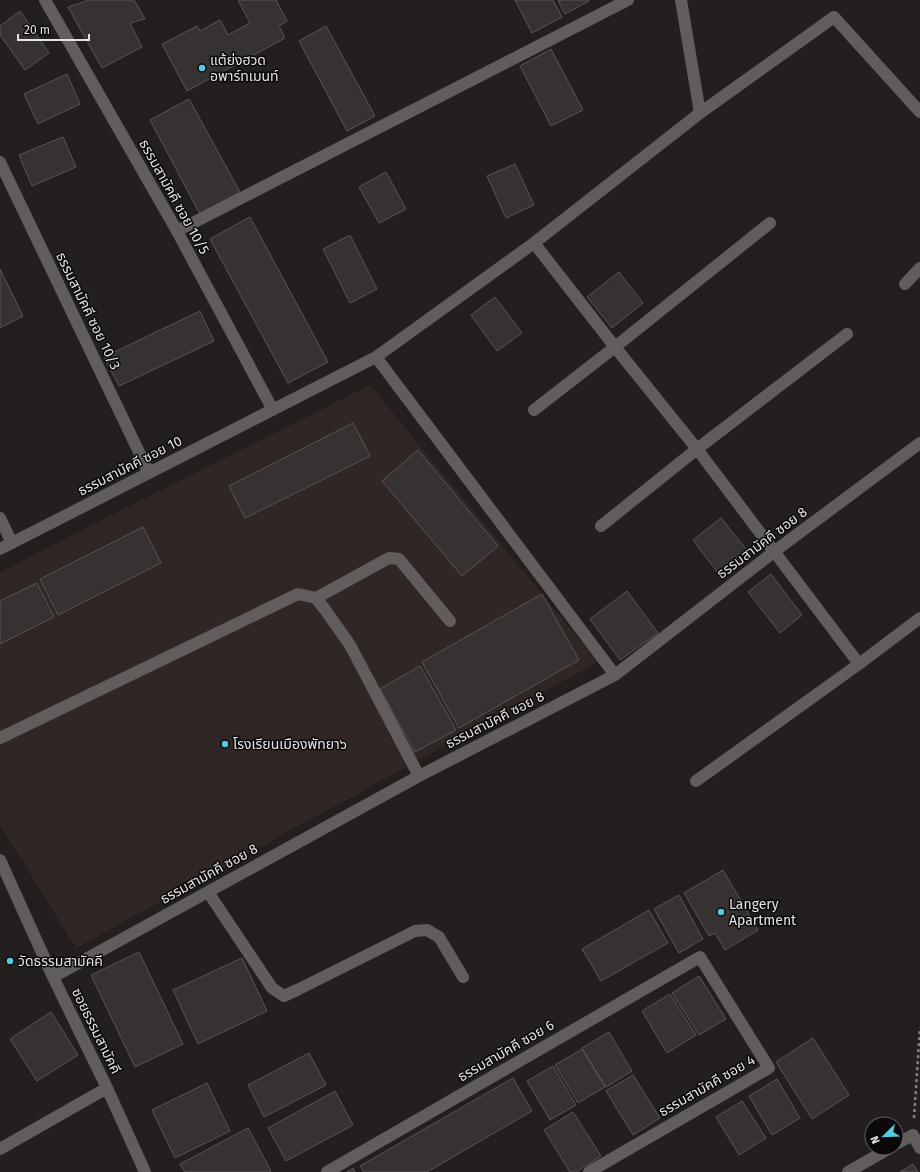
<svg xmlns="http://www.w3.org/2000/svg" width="920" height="1172" font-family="'Fira Sans','Noto Sans Thai',sans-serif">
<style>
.built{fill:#302624}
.building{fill:#363232;stroke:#5a5555}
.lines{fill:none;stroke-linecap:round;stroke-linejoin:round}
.path{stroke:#838080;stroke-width:2.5;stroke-dasharray:3 3;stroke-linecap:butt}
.minor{stroke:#625d5d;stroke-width:12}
.poi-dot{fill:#55cadf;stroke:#0b0909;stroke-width:1.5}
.labels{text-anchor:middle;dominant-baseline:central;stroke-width:3;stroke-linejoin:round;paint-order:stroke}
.poi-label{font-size:14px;fill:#e5e2e2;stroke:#0b0909;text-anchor:start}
.street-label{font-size:14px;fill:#e5e2e2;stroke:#0b0909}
</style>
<rect width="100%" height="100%" fill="#221f1e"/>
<path class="built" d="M370,385L598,662L76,948L0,825V572Z"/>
<path class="building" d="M89,0H134L145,19L130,23L142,47L102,68L68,7Z
M238,0H276L287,21L279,26L285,38L187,91L162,44L197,26L200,31L220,20L228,35L250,23Z
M515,0H553L562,17L532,33Z
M558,0H588L589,1L565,14Z
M20,11L49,53L25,70L0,35V26Z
M326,26L375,116L347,131L299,41Z
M551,49L583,110L551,126L520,66Z
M67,74L80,104L38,124L24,94Z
M189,99L240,192L200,214L150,120Z
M63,137L76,167L32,186L19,155Z
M515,164L534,205L506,218L487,176Z
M386,172L406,209L379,223L359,187Z
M250,217L328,362L288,383L210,239Z
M350,235L377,289L350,303L323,249Z
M0,269L23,316L0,328Z
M619,272L643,303L612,328L587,297Z
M495,297L522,333L497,351L471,315Z
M200,311L214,341L119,386L104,357Z
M353,423L370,456L245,518L229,486Z
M418,450L498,546L462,576L382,481Z
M721,518L750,554L721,577L693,540Z
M143,527L161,563L58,615L40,579Z
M771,574L802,615L780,633L748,592Z
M37,583L54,617L0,644V601Z
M627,591L658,633L620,660L590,619Z
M542,594L579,660L459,728L422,662Z
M420,666L456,730L415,752L380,689Z
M723,870L758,930L725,950L715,933L709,936L684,893Z
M679,895L703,939L679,953L654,909Z
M649,910L668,943L601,981L582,949Z
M139,952L183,1044L135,1067L91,975Z
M242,958L267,1011L198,1044L173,990Z
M699,976L726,1019L699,1035L672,993Z
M670,994L696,1035L667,1053L642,1011Z
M51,1012L78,1055L37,1081L10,1039Z
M609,1032L632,1071L606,1087L582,1048Z
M813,1038L849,1095L812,1119L776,1062Z
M582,1049L605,1087L578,1103L555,1065Z
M309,1053L326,1085L264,1117L248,1085Z
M553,1066L576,1105L550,1120L527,1081Z
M633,1075L660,1118L633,1135L606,1091Z
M513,1078L532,1111L427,1172H364L360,1166Z
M777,1079L800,1118L772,1135L749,1096Z
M207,1083L230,1131L175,1158L152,1110Z
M335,1091L353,1125L286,1161L268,1128Z
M742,1101L766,1138L739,1155L716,1117Z
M573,1112L601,1156L576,1172H570L544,1130Z
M248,1128L271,1171L270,1172H185L180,1164Z
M913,1164L918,1172H900Z
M353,1168L355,1172H347Z"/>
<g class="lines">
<path class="path" d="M914,1118L920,1028"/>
<path class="minor" d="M45,0L177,231L273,410
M681,0L700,113
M0,162L149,473
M177,231L628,0
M534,243L615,347L697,449L859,664
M905,284L920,268
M376,357L615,675
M534,410L615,347L770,223
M0,518L12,543
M601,526L697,449L847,334
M0,549L376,357L534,243L700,113L834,17L920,112
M316,598L378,564L389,558L399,559L450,621
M0,738L298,594L316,598L326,611L350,645L419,776
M696,781L859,664L920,618
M0,860L53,977L107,1088L145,1172
M208,892L272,988L284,996L299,989L415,931L427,930L439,937L463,977
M53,977L419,776L615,675L775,551L920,443
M896,1144L913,1135L920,1148
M0,1149L107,1088
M327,1172L700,957L769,1068L589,1172
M848,1172L890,1148"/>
</g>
<g class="poi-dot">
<circle cx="202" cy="68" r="4"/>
<circle cx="225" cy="744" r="4"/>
<circle cx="721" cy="912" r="4"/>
<circle cx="10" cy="961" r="4"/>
</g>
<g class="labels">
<g class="poi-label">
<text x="210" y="60">แต้ย่งฮวด<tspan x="210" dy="16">อพาร์ทเมนท์</tspan></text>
<text x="233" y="744">โรงเรียนเมืองพัทยา๖</text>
<text x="729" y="904">Langery<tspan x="729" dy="16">Apartment</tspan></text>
<text x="18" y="961">วัดธรรมสามัคคี</text>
</g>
<g class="street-label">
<text transform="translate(174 197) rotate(61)">ธรรมสามัคคี ซอย 10/5</text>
<text transform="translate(88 311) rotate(64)">ธรรมสามัคคี ซอย 10/3</text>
<text transform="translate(130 466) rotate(-27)">ธรรมสามัคคี ซอย 10</text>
<text transform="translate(762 543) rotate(-37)">ธรรมสามัคคี ซอย 8</text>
<text transform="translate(495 720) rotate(-27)">ธรรมสามัคคี ซอย 8</text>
<text transform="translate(209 874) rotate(-29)">ธรรมสามัคคี ซอย 8</text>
<text transform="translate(96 1031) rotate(64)">ซอยธรรมสามัคคี</text>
<text transform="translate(506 1051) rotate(-30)">ธรรมสามัคคี ซอย 6</text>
<text transform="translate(707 1086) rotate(-30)">ธรรมสามัคคี ซอย 4</text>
</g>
</g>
<g transform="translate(884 1136) rotate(247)"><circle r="19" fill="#0b0909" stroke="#626060"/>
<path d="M0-3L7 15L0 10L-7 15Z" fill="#55cadf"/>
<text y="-6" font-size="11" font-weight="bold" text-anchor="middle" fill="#e5e2e2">N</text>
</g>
<path d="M18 34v6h71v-6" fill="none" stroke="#e5e2e2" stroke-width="2"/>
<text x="24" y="34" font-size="12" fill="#e5e2e2" stroke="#0b0909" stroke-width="3" paint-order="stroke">20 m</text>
</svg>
